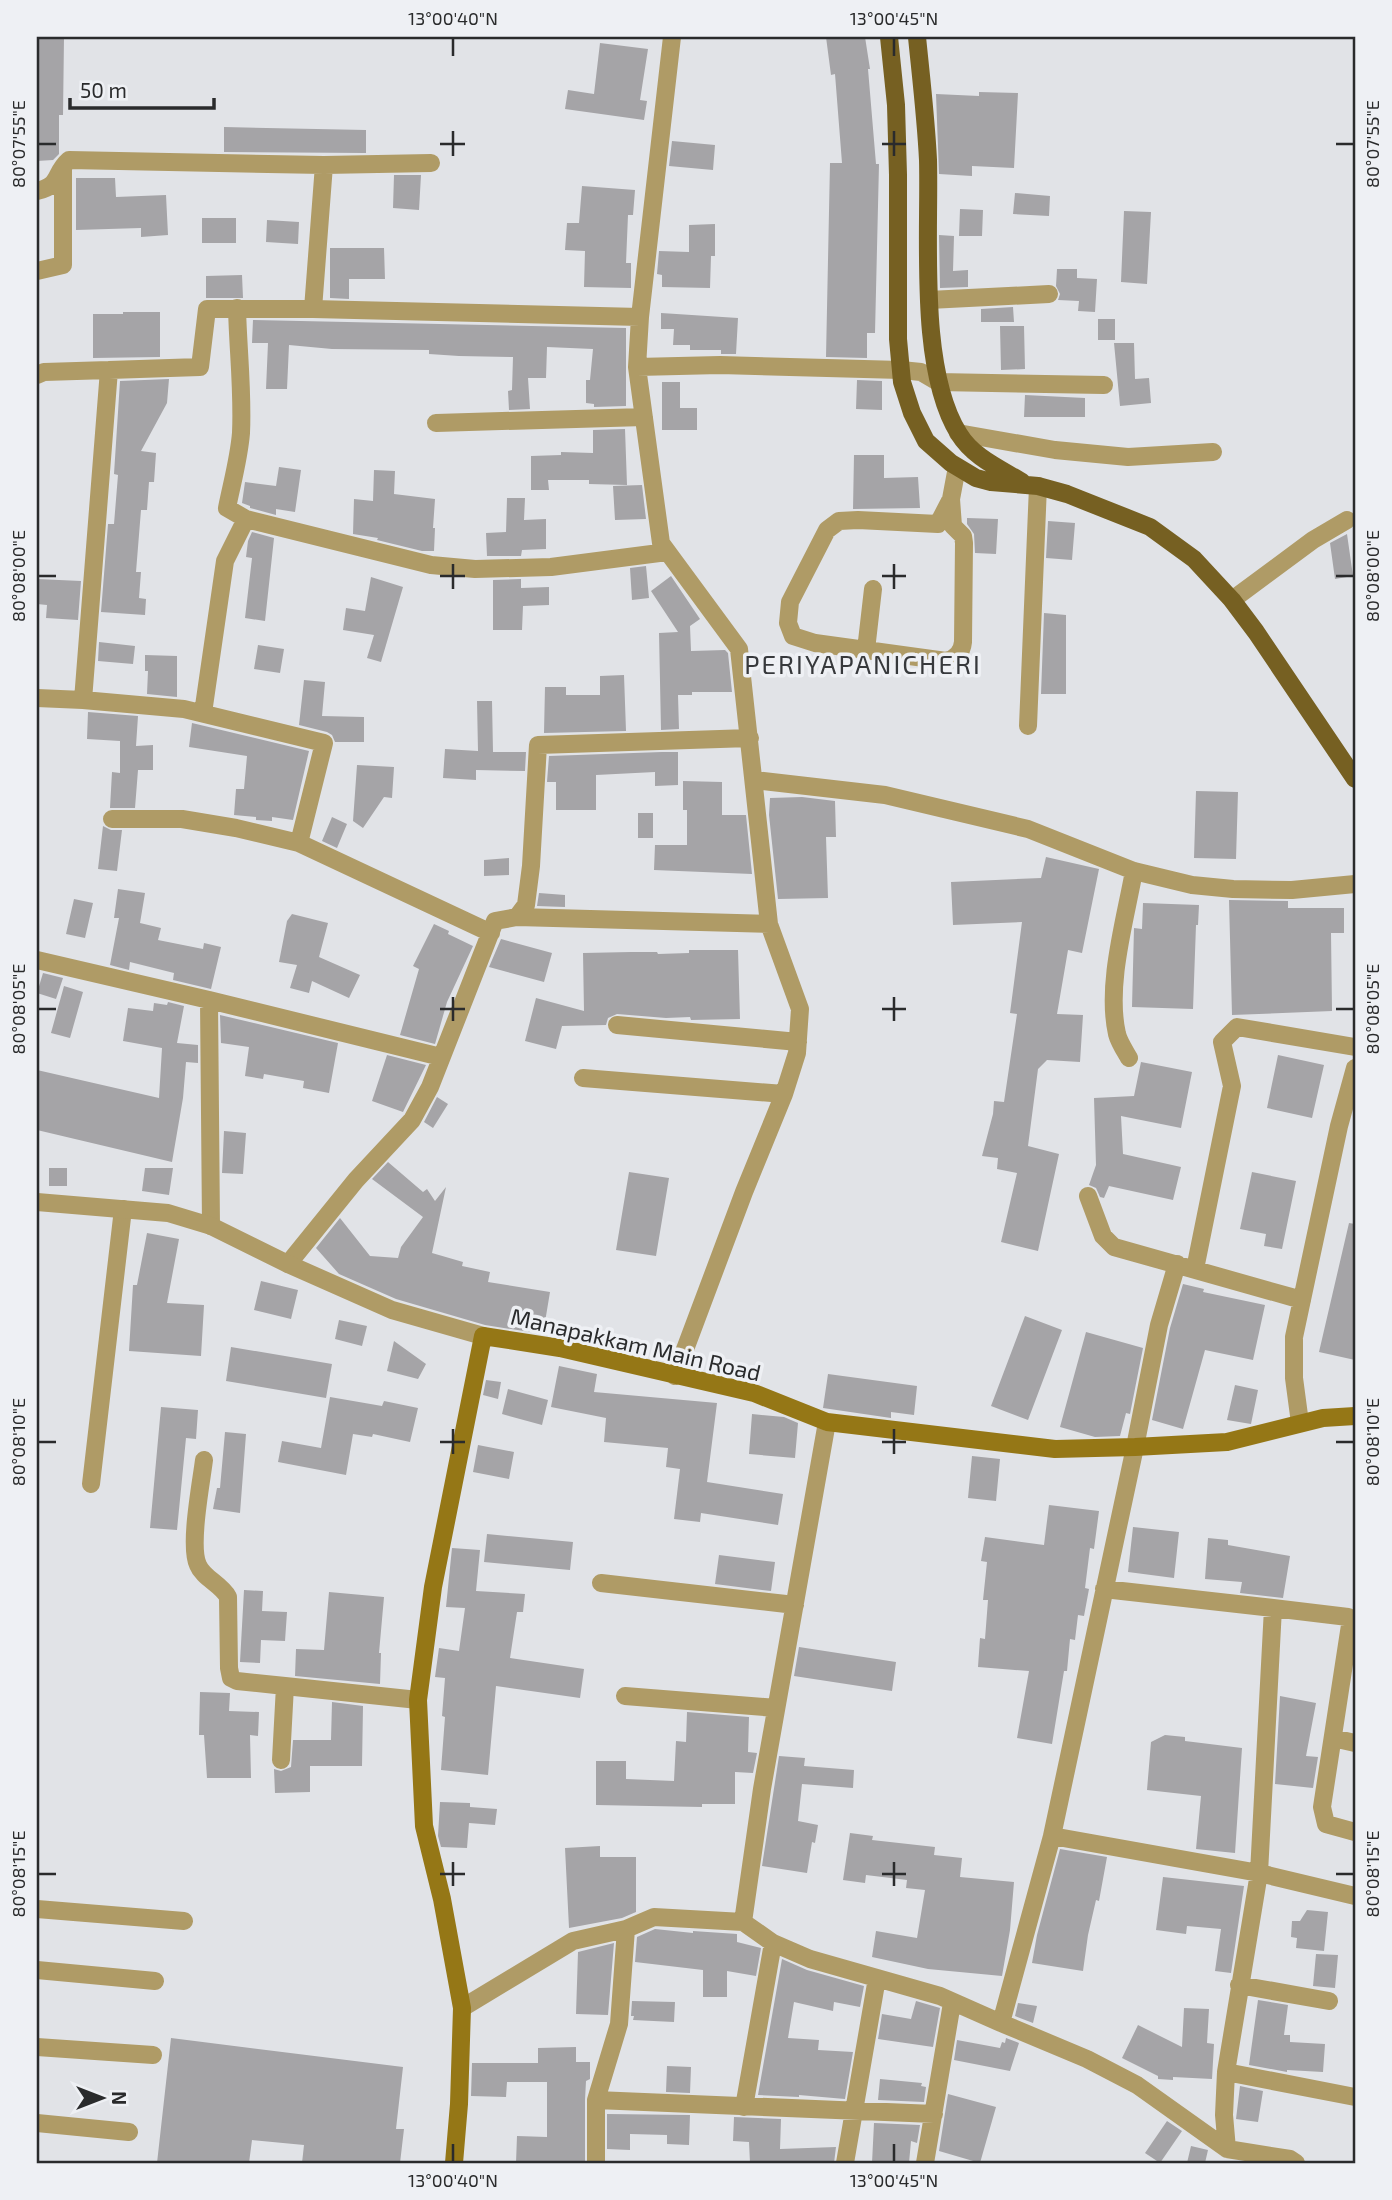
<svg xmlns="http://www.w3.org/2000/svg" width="1392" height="2200" font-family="'Exo 2',sans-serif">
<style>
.building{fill:#a5a4a7}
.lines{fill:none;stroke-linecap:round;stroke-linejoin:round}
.minor{stroke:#af9b66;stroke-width:18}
.tertiary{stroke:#af9b66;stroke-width:18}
.secondary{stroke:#957716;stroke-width:18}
.primary{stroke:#766022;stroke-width:18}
.ticks{fill:none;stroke:#2a2b2c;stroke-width:2.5}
.labels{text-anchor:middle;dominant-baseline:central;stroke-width:7;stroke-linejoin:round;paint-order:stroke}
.street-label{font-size:23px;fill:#2a2b2c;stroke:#eef0f4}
.quarter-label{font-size:26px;letter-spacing:2px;fill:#37393c;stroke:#eef0f4}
.neatline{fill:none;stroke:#2a2b2c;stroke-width:2.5}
.ticks-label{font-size:18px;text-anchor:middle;fill:#2a2b2c}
</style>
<rect width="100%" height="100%" fill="#e1e3e7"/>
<path class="building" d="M37,37H64L63,115H59V154L53,160L37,161Z
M826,37H865L870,69H868L876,164H879L875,333H867V358L826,357L830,163H842L835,74L831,75Z
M600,43L648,49L640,100L647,101L644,120L565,109L568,90L594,94Z
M979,92L1018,93L1014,168L972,166V176L939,174L936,94L979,96Z
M224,127L366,130V153L224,152Z
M672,141L715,145L713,170L669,166Z
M394,175H421L419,210L393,208Z
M76,178H115L116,197L166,195L168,235L141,237V228L76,230Z
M582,186L635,190L633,215H628L626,263H631V288L584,287L585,251L565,250L567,223H579Z
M1015,193L1050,196L1049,216L1013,214Z
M960,209L983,210L982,236H959Z
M1124,211L1151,212L1147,284L1121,282Z
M202,218H236V243H202Z
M267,220L299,222L298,244L266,242Z
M715,224V256H711L710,288L662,287V275L657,274L659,251L689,252V225Z
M939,235L954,236L953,271L968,270V287L940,288Z
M330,248H384L385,279H349V299L330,298Z
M1057,269H1077V278L1097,279L1095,312L1078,311L1079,301L1058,300L1060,294L1056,286Z
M242,275L243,298H206V276Z
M1013,307L1014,322H981V309Z
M123,312H160V357L93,358V314H123Z
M661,313L738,318L736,354H721V350H690V345H673L674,329H661Z
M1098,319H1115V340H1098Z
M253,320L626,328V406L594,407V404L586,403V380H590L593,349L547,347L546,378H528L530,409L509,410L508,391L512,390L513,357L459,356L429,354V350L332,349L289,345L287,389H266L268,343H252Z
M1000,326H1024L1025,369L1001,370Z
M1114,343H1134L1135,379L1149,378L1151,403L1120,406Z
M169,379L167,403L141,451L156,453L154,482H149L147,510H141L136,572H141L139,598L146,599L145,615L101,612L108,524H114L118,475L114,474L120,381Z
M857,380L882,381V410L856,409Z
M662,382H680V408H697V430H662Z
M1025,395L1085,398V417H1024Z
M625,429L627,485L589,484V480H548L549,490H531V456L561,455V452L593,453V430Z
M854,455H884V478L918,477L920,508L853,509Z
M279,467L301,470L295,512L276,509V515L250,508V506L242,503L245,482L276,486Z
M374,470L395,471L394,494L435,499L433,528H435L434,551H422L377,540L378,538L353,534L354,499L373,501Z
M642,485L646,519L615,520L613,486Z
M507,498H525L524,520L546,519V549L522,550L521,556H487L486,533L506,532Z
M967,518L998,519L996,554L975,553L974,534L967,524Z
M1048,521L1075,523L1072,560L1046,558Z
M252,532L274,538L265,621L245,618L252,558L246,557L248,541Z
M1347,534L1353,576L1335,579L1330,543Z
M646,566L649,598L632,600L630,568Z
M671,576L700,619L690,626L691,651L725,650L728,653L732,692H692V695H678L679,729L661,730L659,633L678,632L651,591Z
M371,577L403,587L381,662L367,658L374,635L343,630L346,608L365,611Z
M37,579L81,581L78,620L46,618L47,605L37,604Z
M521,579V588L549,587V605L523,606L522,630H493V580Z
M1044,613L1066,615V694H1041Z
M99,642L135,646L133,664L98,661Z
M258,645L284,649L280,673L254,669Z
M145,655L177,656V697L147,694L148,671H145Z
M624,675L626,731L544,733L545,687H566V695H600V676Z
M304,680L325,682L322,716L364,717V742H335L332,735L327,732L299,725Z
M477,701H492L493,752H526L525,771L476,770V780L443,778L445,749L478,751Z
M88,712L138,716L136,746L153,745V770H138L135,808H110L112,772L120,773V741L87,739Z
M192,723L309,751L293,820L272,817V821L256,820V817L234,815L236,789H244L247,756L189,747Z
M662,752H678V785L655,786V772L596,775V810H556V782H547L549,756Z
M357,765L394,767L392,798L384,797L363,828L353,821Z
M683,781L722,782V815H746L752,874L654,870L655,845H687V810H683Z
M1196,791L1238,792L1236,859L1194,858Z
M802,797L835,801L836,837H826L828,898L778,899L769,815L770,798Z
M638,813H653V838H638Z
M332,817L347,824L337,848L322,841Z
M103,826L111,830H122L117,871L98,869Z
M1046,857L1099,869L1082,953L1068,950L1057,1014L1083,1015L1080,1062L1047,1060L1038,1069L1028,1146L1059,1154L1038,1251L1001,1242L1017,1173L997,1169L998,1158L982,1156L993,1114L994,1101L1004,1102L1017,1014L1010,1013L1022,922L953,925L951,882L1041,878Z
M509,858V875L484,876V860Z
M118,889L145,893L140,923L161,928L158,940L203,949L204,943L221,947L211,989L173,980L174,973L130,962L129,970L110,965L119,918H114Z
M539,893L565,895V907L537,906Z
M74,899L93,903L85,938L66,934Z
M1229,900L1288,901V908H1344V933H1331L1332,1011L1232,1015Z
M1143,903L1199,905L1198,925H1196L1193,1009L1132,1007L1134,928L1142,929Z
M292,914L328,923L319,957L360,975L349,998L312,981L309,993L290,988L297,965L279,962L287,921Z
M434,924L449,931L448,934L473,946L447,1002L435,1044L400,1035L419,969L413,966Z
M501,939L552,953L544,982L489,967Z
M689,950H738L740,1019L691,1020L690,1017L666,1018L617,1014L608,1018L606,1025L562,1026L556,1049L525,1041L536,998L584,1011L583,953L631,952H657L658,954L689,953Z
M43,973L63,978L56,999L37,993Z
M64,986L83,992L70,1038L51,1033Z
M168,1002L184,1006L177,1043L198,1045V1063L186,1062L183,1098L172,1162L37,1130V1070L159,1098L162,1048L123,1041L128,1008L153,1011L154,1003L167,1005Z
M220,1015L338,1043L329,1093L303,1088L304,1081L264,1074L263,1079L245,1076L249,1047L221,1043Z
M387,1055L426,1065L403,1112L372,1101Z
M1278,1055L1324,1065L1312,1118L1267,1108Z
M1141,1062L1192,1072L1181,1128L1121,1116L1123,1154L1181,1167L1173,1200L1109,1186L1104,1198L1100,1197L1096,1188L1089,1185L1096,1165L1094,1098L1134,1096Z
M437,1097L448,1104L433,1128L424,1122Z
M224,1131L246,1133L243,1174L222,1173Z
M388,1162L423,1192L427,1189L435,1201L446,1187L432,1253L463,1262L462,1266L490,1272L488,1282L550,1292L543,1334L485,1325L396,1299L339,1274L316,1248L340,1218L370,1256L398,1258L401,1247L423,1217L372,1179Z
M49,1168H67V1186H49Z
M145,1168H173L169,1195L142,1191Z
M629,1172L669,1178L656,1256L616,1250Z
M1252,1172L1296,1181L1282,1249L1264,1246L1266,1234L1240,1229Z
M1349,1223L1355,1224V1360L1319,1352Z
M147,1233L179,1239L167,1303L204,1305L201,1356L129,1351L133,1285H137Z
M261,1281L298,1290L291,1319L254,1310Z
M1183,1284L1204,1289L1203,1292L1265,1305L1253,1360L1205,1350L1183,1429L1152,1420L1170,1328Z
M1025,1316L1062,1330L1028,1420L991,1406Z
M339,1320L367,1326L362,1346L335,1339Z
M1086,1332L1143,1348L1130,1414L1126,1413L1120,1436L1095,1437L1060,1427Z
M394,1341L426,1364L418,1379L387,1371Z
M231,1347L332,1364L326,1398L226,1381Z
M559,1366L597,1374L594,1392L717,1403L707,1482L783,1494L778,1525L701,1513L700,1522L674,1519L680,1469L666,1467L668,1448L604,1442L606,1418L551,1407Z
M828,1374L917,1386L914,1415L891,1412V1418L823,1408Z
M486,1380L501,1382L498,1399L483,1395Z
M1235,1385L1258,1390L1251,1424L1227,1420Z
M508,1389L548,1400L542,1425L502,1414Z
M330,1397L382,1406L384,1401L418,1408L410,1442L373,1434L372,1437L353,1434L346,1475L278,1462L282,1441L321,1448Z
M161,1407L198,1410L196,1439L186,1438L177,1530L150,1528Z
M752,1414L784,1417L798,1423L795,1458L749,1454Z
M225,1432L246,1434L240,1513L213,1509L217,1488H220Z
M478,1445L514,1452L509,1479L473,1472Z
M972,1456L1000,1459L996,1501L968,1498Z
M1049,1505L1099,1511L1094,1549L1090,1548L1085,1588L1089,1589L1084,1616L1078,1615L1075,1640L1070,1639L1067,1671H1064L1052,1744L1017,1738L1029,1671L978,1667L980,1638L985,1639L988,1600H983L987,1562L981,1561L985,1537L1044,1545Z
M1133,1527L1179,1532L1174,1578L1128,1572Z
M487,1534L573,1542L570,1570L484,1562Z
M1208,1538L1228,1540V1545L1290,1556L1283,1598L1240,1593L1242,1582L1205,1579Z
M452,1548L480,1550L476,1591L525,1594L523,1612H517L510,1658L584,1669L580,1698L496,1686L488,1775L441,1770L445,1717L442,1716L445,1678L435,1677L439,1648L459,1651L465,1608L446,1607Z
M719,1555L775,1562L771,1591L715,1584Z
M244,1590L263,1591L262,1611L287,1612L285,1641L261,1640L260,1663L240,1662Z
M329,1592L384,1597L379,1653H381L380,1684L295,1676L296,1649L324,1650Z
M799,1647L896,1662L892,1691L794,1676Z
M200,1692L230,1693L229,1711L259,1712L258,1736L250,1735L251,1778H207L204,1735H199Z
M1280,1696L1316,1703L1306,1756L1318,1757L1313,1788L1275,1784Z
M332,1702L363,1706L362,1766H310V1792L275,1793L274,1769L281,1771L291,1767L293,1740H331Z
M687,1712L749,1717L748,1752L757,1753L753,1773L735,1772V1804H702V1807L596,1805V1761H626V1779L674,1781L676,1741L686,1742Z
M1165,1735L1185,1737V1741L1242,1748L1235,1853L1196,1849L1201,1796L1147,1790L1151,1742Z
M779,1756L805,1758L804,1766L854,1770L853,1788L802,1784L798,1821L818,1825L815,1843L812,1842L807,1873L762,1866Z
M440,1802L470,1803V1807L497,1809L495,1825L469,1823L467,1848L441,1847L438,1836Z
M850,1833L873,1836L872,1840L935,1847L934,1855L962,1858L960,1877L1014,1882L1010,1930L1002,1976L928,1969L872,1957L876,1931L917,1938L925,1890L906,1888L907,1880L866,1875L865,1883L843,1880Z
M600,1846V1857H636V1912L622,1918L569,1928L565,1848Z
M1060,1849L1107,1857L1099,1901L1096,1900L1088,1935L1083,1971L1032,1963L1037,1935Z
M1163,1877L1244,1886L1231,1973L1215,1971L1221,1929L1187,1926L1186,1934L1156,1930Z
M1307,1910L1328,1912L1324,1951L1296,1948L1297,1938L1291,1937L1292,1921H1300Z
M655,1929L693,1933V1931L737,1934V1942L761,1948L756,1976L727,1971V1997H703V1970L635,1962L637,1937Z
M614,1943L608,2015L576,2014L578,1952Z
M1316,1954L1338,1955L1335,1988L1313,1986Z
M782,1959L807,1970L864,1986L860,2007L834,2002L833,2011L794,2002L788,2038L819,2040L818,2050L853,2052L845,2099L799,2095V2097L758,2095Z
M1258,2000L1288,2005L1284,2035H1290V2042L1325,2044L1323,2072L1287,2070V2072L1249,2065Z
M632,2001L675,2002L674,2022L633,2020L634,2016H631Z
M916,2001L940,2008L933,2047L878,2039L882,2014L911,2019Z
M1018,2003L1037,2006L1033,2023L1015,2016Z
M1184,2008L1209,2009L1207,2043L1214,2044L1212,2079L1173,2077V2080L1158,2079V2076L1122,2058L1138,2025L1182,2047Z
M171,2038L403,2067L396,2129H404L400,2163H302L304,2145L252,2140L249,2163H157Z
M1006,2038L1019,2043L1010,2071L954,2060L957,2040L1000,2048L1002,2042L1005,2043Z
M576,2047V2062H590V2079L586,2081L585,2100V2163H516L517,2136L547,2137V2082H507L506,2097L471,2096L472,2063H538V2048Z
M667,2066L691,2067L690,2093L666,2092Z
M880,2079L922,2083L921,2086L926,2087L924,2102L878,2100Z
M1240,2086L1263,2091L1258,2122L1236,2119Z
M948,2094L996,2107L980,2163L939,2151Z
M607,2114L690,2115L689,2145L667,2144V2135L630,2134V2150L607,2149Z
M734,2117L781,2119L780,2149L836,2147L834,2163H750L749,2142L733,2141Z
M1167,2121L1182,2131L1160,2163L1145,2153Z
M874,2123L920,2125L917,2143L911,2141L909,2163H872Z
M1191,2146L1208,2150L1205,2163H1187Z"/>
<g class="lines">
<path class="minor" d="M672,37L640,317L637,367L661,543L739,649L769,924L800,1009L797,1053L784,1094L744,1192L675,1376
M324,165L431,163
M37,191C62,185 53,174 69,160L324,165L313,309L640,317
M37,271L63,265V169
M929,300L1049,294
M237,308C238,350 243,391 241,433C239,458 232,483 227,508L246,519
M637,367L720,365L901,370L921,372L938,382L1104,385
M37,375L44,372L109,370
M436,423L644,417
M958,433L1055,450L1128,457L1213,452
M951,499L953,526L963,536L964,543L963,642C962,652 956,659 946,661L815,643L793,636L788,623L790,602L827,530L839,521L858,520L938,524L951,499L957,467
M1232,600L1313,540L1347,520
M866,650L873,589
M37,698L83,700L109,370L200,367L207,309H313
M83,700L184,709L324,743L299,843
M203,713L225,561L246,519L431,565L475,569L551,567L667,552
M1028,726L1038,486
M754,780L885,795L1028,829L1134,871L1192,885L1233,889L1292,890L1355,884
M112,819H182L236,828L299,843L491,933
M517,917L769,924
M37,960L209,1000L211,1226
M209,1000L441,1057
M617,1025L798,1042
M1129,1058C1125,1051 1119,1042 1117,1034C1106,985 1125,921 1134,871
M583,1078L784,1094
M1088,1196L1103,1236L1114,1247L1302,1300
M288,1264L356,1180L412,1120L430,1087L495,921L517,917L526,905L531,866L538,745L750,738
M1177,1264L1159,1325L1135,1447L1052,1836L1259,1873L1355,1896
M1195,1269L1232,1086L1222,1042L1237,1027L1355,1047
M827,1422L762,1789L743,1922L773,1943L810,1959L940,1996L1001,2023L1052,1836
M1300,1423L1294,1378V1337L1339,1126L1355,1068
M204,1460C201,1484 189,1546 198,1565C203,1578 221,1584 228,1597L229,1668L231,1678L237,1681L285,1686
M91,1484L123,1209
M601,1583L795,1605
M1104,1589L1273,1608L1259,1873L1226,2072L1355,2097
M1273,1608L1348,1617L1350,1625L1322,1807L1326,1824L1355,1832
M625,1696L776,1708
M1333,1738L1355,1743
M281,1760L285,1686L418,1700
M37,1909L184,1921
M37,1970L155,1981
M1239,1985L1329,2001
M462,2008L573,1941L626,1929
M1001,2023L1087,2059L1137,2085L1227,2149L1290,2159L1296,2163
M37,2047L153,2055
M1226,2072L1224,2115L1227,2149
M596,2100L934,2114
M744,2107L773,1943
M37,2123L129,2132
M596,2163V2100L619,2024L626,1929L654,1917L743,1922
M845,2163L877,1978
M925,2163L952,2003"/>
<path class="tertiary" d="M37,1202L168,1213L211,1226L288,1264L392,1310L483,1336"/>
<path class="secondary" d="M454,2163L459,2104L462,2008L442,1899L424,1826L418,1700L433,1587L483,1336L560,1348L754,1393L827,1422L1055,1449L1135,1447L1227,1442L1323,1418L1355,1416"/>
<path class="primary" d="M889,37L896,105L898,175V339L902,382L912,413L926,441L951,463L976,478L991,482L1038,486L1067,494L1150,527L1194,559L1232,600L1256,632L1355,779
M917,37C921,77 926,119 928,160C930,236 918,369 959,434C973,457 999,468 1022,482"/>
</g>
<path class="ticks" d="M453,38V56M894,38V56M453,131V156M894,131V156M38,144H56M440,144H465M882,144H906M1336,144H1354M453,564V589M894,564V589M38,576H56M440,576H465M882,576H906M1336,576H1354M453,997V1021M894,997V1021M38,1009H56M440,1009H465M882,1009H906M1336,1009H1354M453,1429V1454M894,1429V1454M38,1442H56M440,1442H465M882,1442H906M1336,1442H1354M453,1862V1886M894,1862V1886M38,1874H56M440,1874H465M882,1874H906M1336,1874H1354M453,2144V2162M894,2144V2162"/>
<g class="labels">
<g class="street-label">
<text transform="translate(636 1344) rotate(13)">Manapakkam Main Road</text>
</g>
<g class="quarter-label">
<text x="863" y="663">PERIYAPANICHERI</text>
</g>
</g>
<rect width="1392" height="2200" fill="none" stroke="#eef0f4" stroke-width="77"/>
<g transform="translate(102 2098) rotate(90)" stroke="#eef0f4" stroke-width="5" paint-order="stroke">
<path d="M0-5L12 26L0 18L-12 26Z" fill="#2a2b2c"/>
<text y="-10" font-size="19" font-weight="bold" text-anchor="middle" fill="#2a2b2c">N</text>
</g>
<path d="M70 98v10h144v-10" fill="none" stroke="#2a2b2c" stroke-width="3.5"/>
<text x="80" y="98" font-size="21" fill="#2a2b2c" stroke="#eef0f4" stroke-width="5" paint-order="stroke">50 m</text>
<rect x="38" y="38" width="1316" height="2124" class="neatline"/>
<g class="ticks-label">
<text x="453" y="25">13°00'40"N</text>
<text x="894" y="25">13°00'45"N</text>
<text transform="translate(19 144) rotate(-90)" y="6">80°07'55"E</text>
<text transform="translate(1373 144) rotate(-90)" y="6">80°07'55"E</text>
<text transform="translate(19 576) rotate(-90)" y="6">80°08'00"E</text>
<text transform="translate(1373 576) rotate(-90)" y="6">80°08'00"E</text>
<text transform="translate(1373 1009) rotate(-90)" y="6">80°08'05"E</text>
<text transform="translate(19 1009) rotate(-90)" y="6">80°08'05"E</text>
<text transform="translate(1373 1442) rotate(-90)" y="6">80°08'10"E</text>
<text transform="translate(19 1442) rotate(-90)" y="6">80°08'10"E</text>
<text transform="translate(19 1874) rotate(-90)" y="6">80°08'15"E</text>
<text transform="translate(1373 1874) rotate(-90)" y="6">80°08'15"E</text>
<text x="453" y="2187">13°00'40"N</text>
<text x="894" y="2187">13°00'45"N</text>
</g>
</svg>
